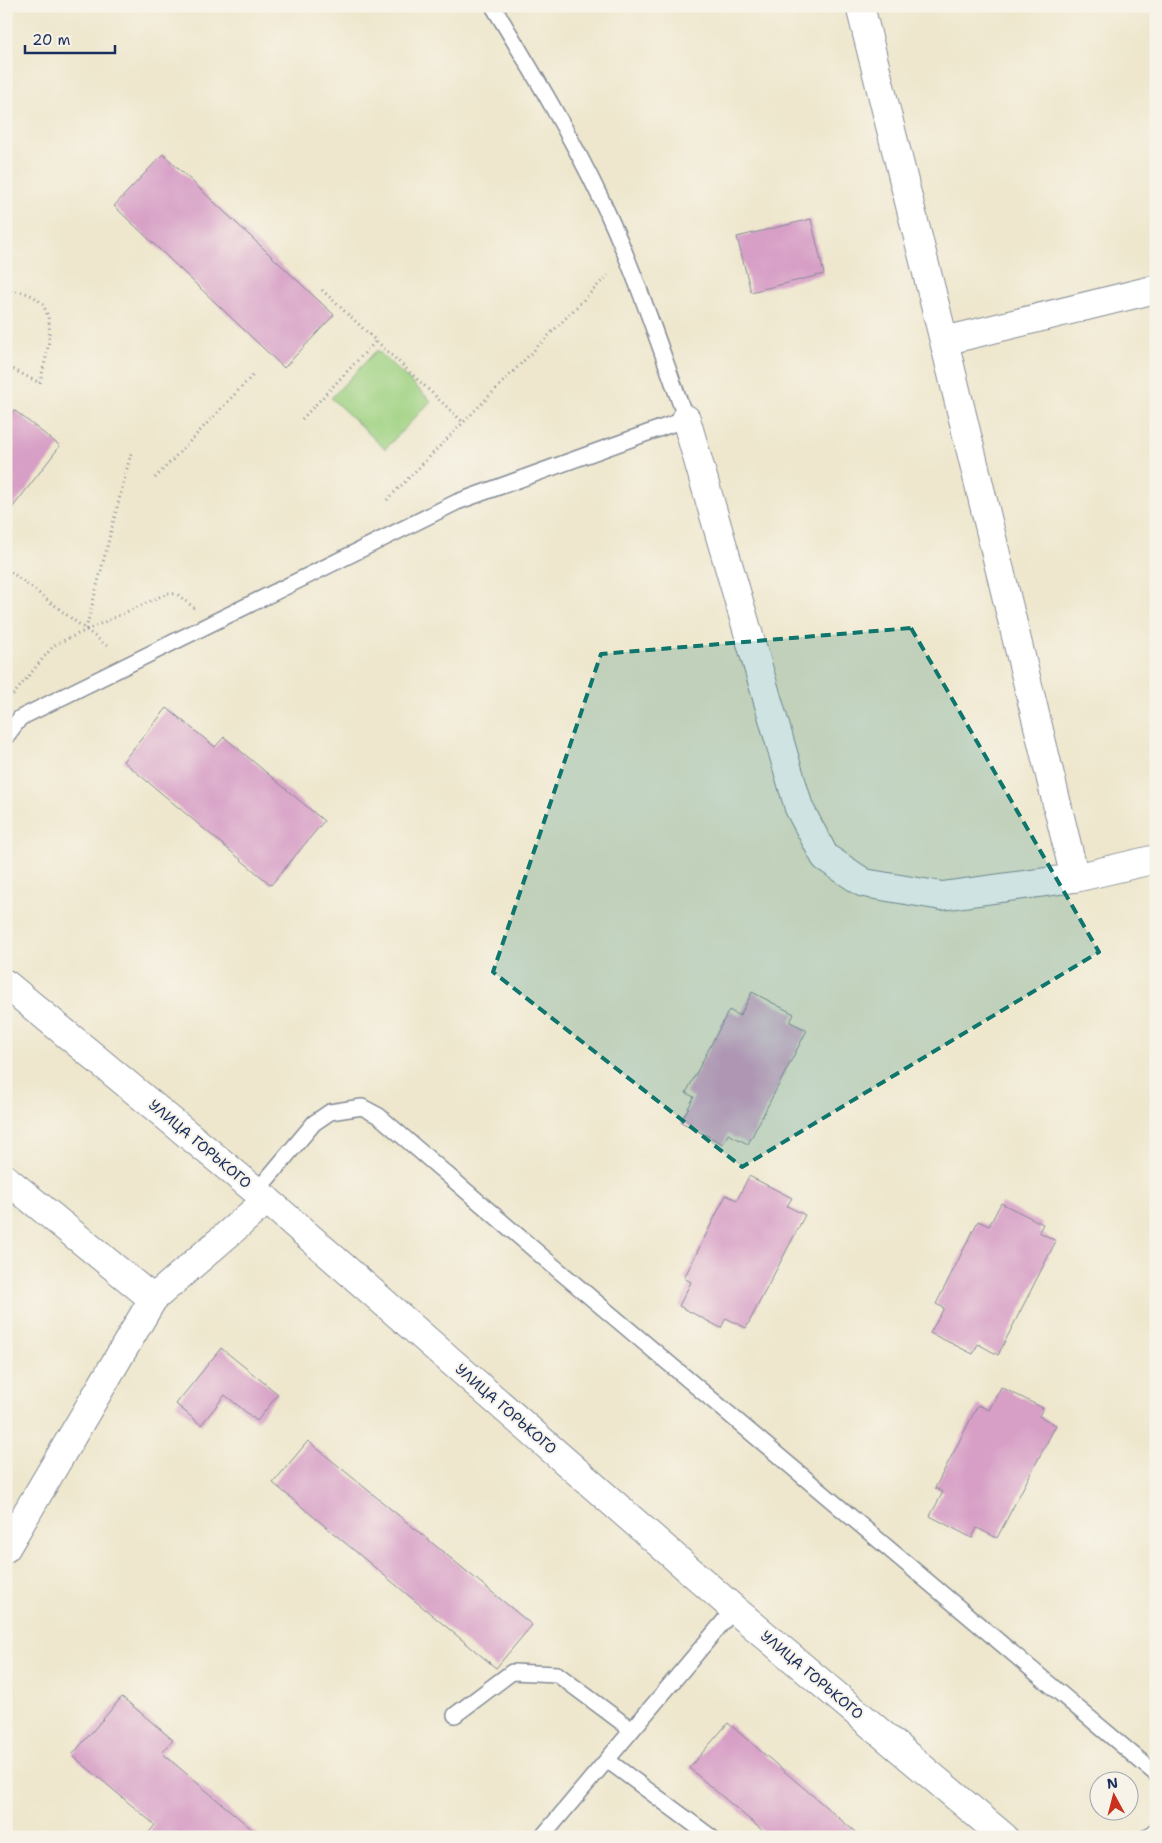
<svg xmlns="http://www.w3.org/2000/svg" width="1162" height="1843" font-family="'Shantell Sans',sans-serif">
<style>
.green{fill:#9fd282;stroke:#5d8070}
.building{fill:#d79fc6}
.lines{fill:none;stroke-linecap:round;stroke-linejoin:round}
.service-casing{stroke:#848b96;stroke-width:18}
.minor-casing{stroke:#848b96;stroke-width:30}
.primary-casing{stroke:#848b96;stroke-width:30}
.path{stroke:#848b96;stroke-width:3;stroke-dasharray:1 4;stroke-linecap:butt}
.service{stroke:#fff;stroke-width:15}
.minor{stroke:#fff;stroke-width:28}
.primary{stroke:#fff;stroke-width:28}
.marked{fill:#0f766e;fill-opacity:0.2;stroke:#0f766e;stroke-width:4;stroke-dasharray:10 6;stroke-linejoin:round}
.labels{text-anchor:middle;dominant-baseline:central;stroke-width:4;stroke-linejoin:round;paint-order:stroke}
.street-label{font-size:15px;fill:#1b2f5e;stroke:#f7f3e8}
</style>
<rect width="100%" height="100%" fill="#f7f3e8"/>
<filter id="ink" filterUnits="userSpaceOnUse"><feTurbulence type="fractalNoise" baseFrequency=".02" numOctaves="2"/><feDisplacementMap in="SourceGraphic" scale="10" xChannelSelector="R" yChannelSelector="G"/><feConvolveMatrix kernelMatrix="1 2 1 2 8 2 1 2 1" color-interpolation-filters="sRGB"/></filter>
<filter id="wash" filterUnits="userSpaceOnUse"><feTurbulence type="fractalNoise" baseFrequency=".0096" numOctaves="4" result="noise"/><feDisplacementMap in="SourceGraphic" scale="20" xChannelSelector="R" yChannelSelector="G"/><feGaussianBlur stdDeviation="1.12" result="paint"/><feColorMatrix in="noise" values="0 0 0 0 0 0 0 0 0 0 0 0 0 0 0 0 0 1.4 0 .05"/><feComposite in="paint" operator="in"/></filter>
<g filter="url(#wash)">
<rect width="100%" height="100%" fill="#eee7cd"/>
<path class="green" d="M377,350L431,401L385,449L331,398Z"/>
<g id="blocks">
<path class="building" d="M163,154L334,315L284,368L114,206Z
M811,219L824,274L751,292L737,237Z
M14,410L60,446L6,516V421Z
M167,708L215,747L224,737L324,821L271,885L123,761Z
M752,992L794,1014L790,1022L807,1030L748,1144L728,1134L723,1144L681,1122L694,1097L686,1093L729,1010L740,1016Z
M749,1176L792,1198L787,1206L805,1215L746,1328L726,1318L721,1328L679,1306L691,1282L684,1278L726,1195L737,1200Z
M1001,1203L1043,1224L1039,1232L1056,1241L998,1355L978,1344L973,1354L930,1333L944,1308L936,1304L978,1221L989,1226Z
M221,1348L278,1394L257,1421L225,1395L201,1425L176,1404Z
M1001,1387L1043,1408L1039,1416L1056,1425L997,1538L977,1528L972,1538L930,1516L943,1492L935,1488L978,1405L989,1410Z
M308,1441L532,1625L496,1668L273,1483Z
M122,1697L173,1740L162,1753L261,1837H145L155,1825L72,1755Z
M728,1723L861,1837H770L689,1768Z"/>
</g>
</g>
<g filter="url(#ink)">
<use href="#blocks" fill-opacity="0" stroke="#848b96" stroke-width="1"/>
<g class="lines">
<g class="service-casing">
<path id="service" d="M6,737L20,718L457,502L686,419C659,345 635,270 601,199C569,132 531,69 493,6
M257,1191L314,1123L330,1112L362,1107L379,1116L551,1264L1156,1774
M455,1715L512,1672L557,1674L632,1730
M607,1760L711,1837
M542,1837L734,1609
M1147,1837L1156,1830"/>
</g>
<g class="minor-casing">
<path id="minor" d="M860,6L944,341L1075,878
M944,341L1156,289
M686,419L799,808L825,857L864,883L942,896L1075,878L1156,859
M6,1179L153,1299
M6,1548L153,1299L267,1200"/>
</g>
<g class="primary-casing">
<path id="primary" d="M6,984L267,1200L734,1609L1004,1837"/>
</g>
<path class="path" d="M322,290L464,423
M6,291C11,291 17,290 22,292C65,303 46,354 40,383L14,370L6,371
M302,419L376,341
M155,478L254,374
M387,500L608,275
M11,572L110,648
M86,629L131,453
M13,695L49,651L56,644L168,593L177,594L194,608"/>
<use href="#service" class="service"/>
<use href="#minor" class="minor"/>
<use href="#primary" class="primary"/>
</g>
</g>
<path class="marked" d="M911,628L1099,952L742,1167L493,972L601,654Z"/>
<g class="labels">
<g class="street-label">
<text transform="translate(200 1144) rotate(40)">УЛИЦА ГОРЬКОГО</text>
<text transform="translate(506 1409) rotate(41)">УЛИЦА ГОРЬКОГО</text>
<text transform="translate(812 1675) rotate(40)">УЛИЦА ГОРЬКОГО</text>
</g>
</g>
<rect width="1162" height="1843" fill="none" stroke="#f7f3e8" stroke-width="25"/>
<g transform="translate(1114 1796) rotate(353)"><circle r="24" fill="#f7f3e8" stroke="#9fa5b1"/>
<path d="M0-4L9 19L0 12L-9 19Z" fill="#c8321e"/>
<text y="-8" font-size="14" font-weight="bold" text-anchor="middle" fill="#1b2f5e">N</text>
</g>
<path d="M25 45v8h90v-8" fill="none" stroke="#1b2f5e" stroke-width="2.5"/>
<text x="32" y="45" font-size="15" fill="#1b2f5e" stroke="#f7f3e8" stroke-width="4" paint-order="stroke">20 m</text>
</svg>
